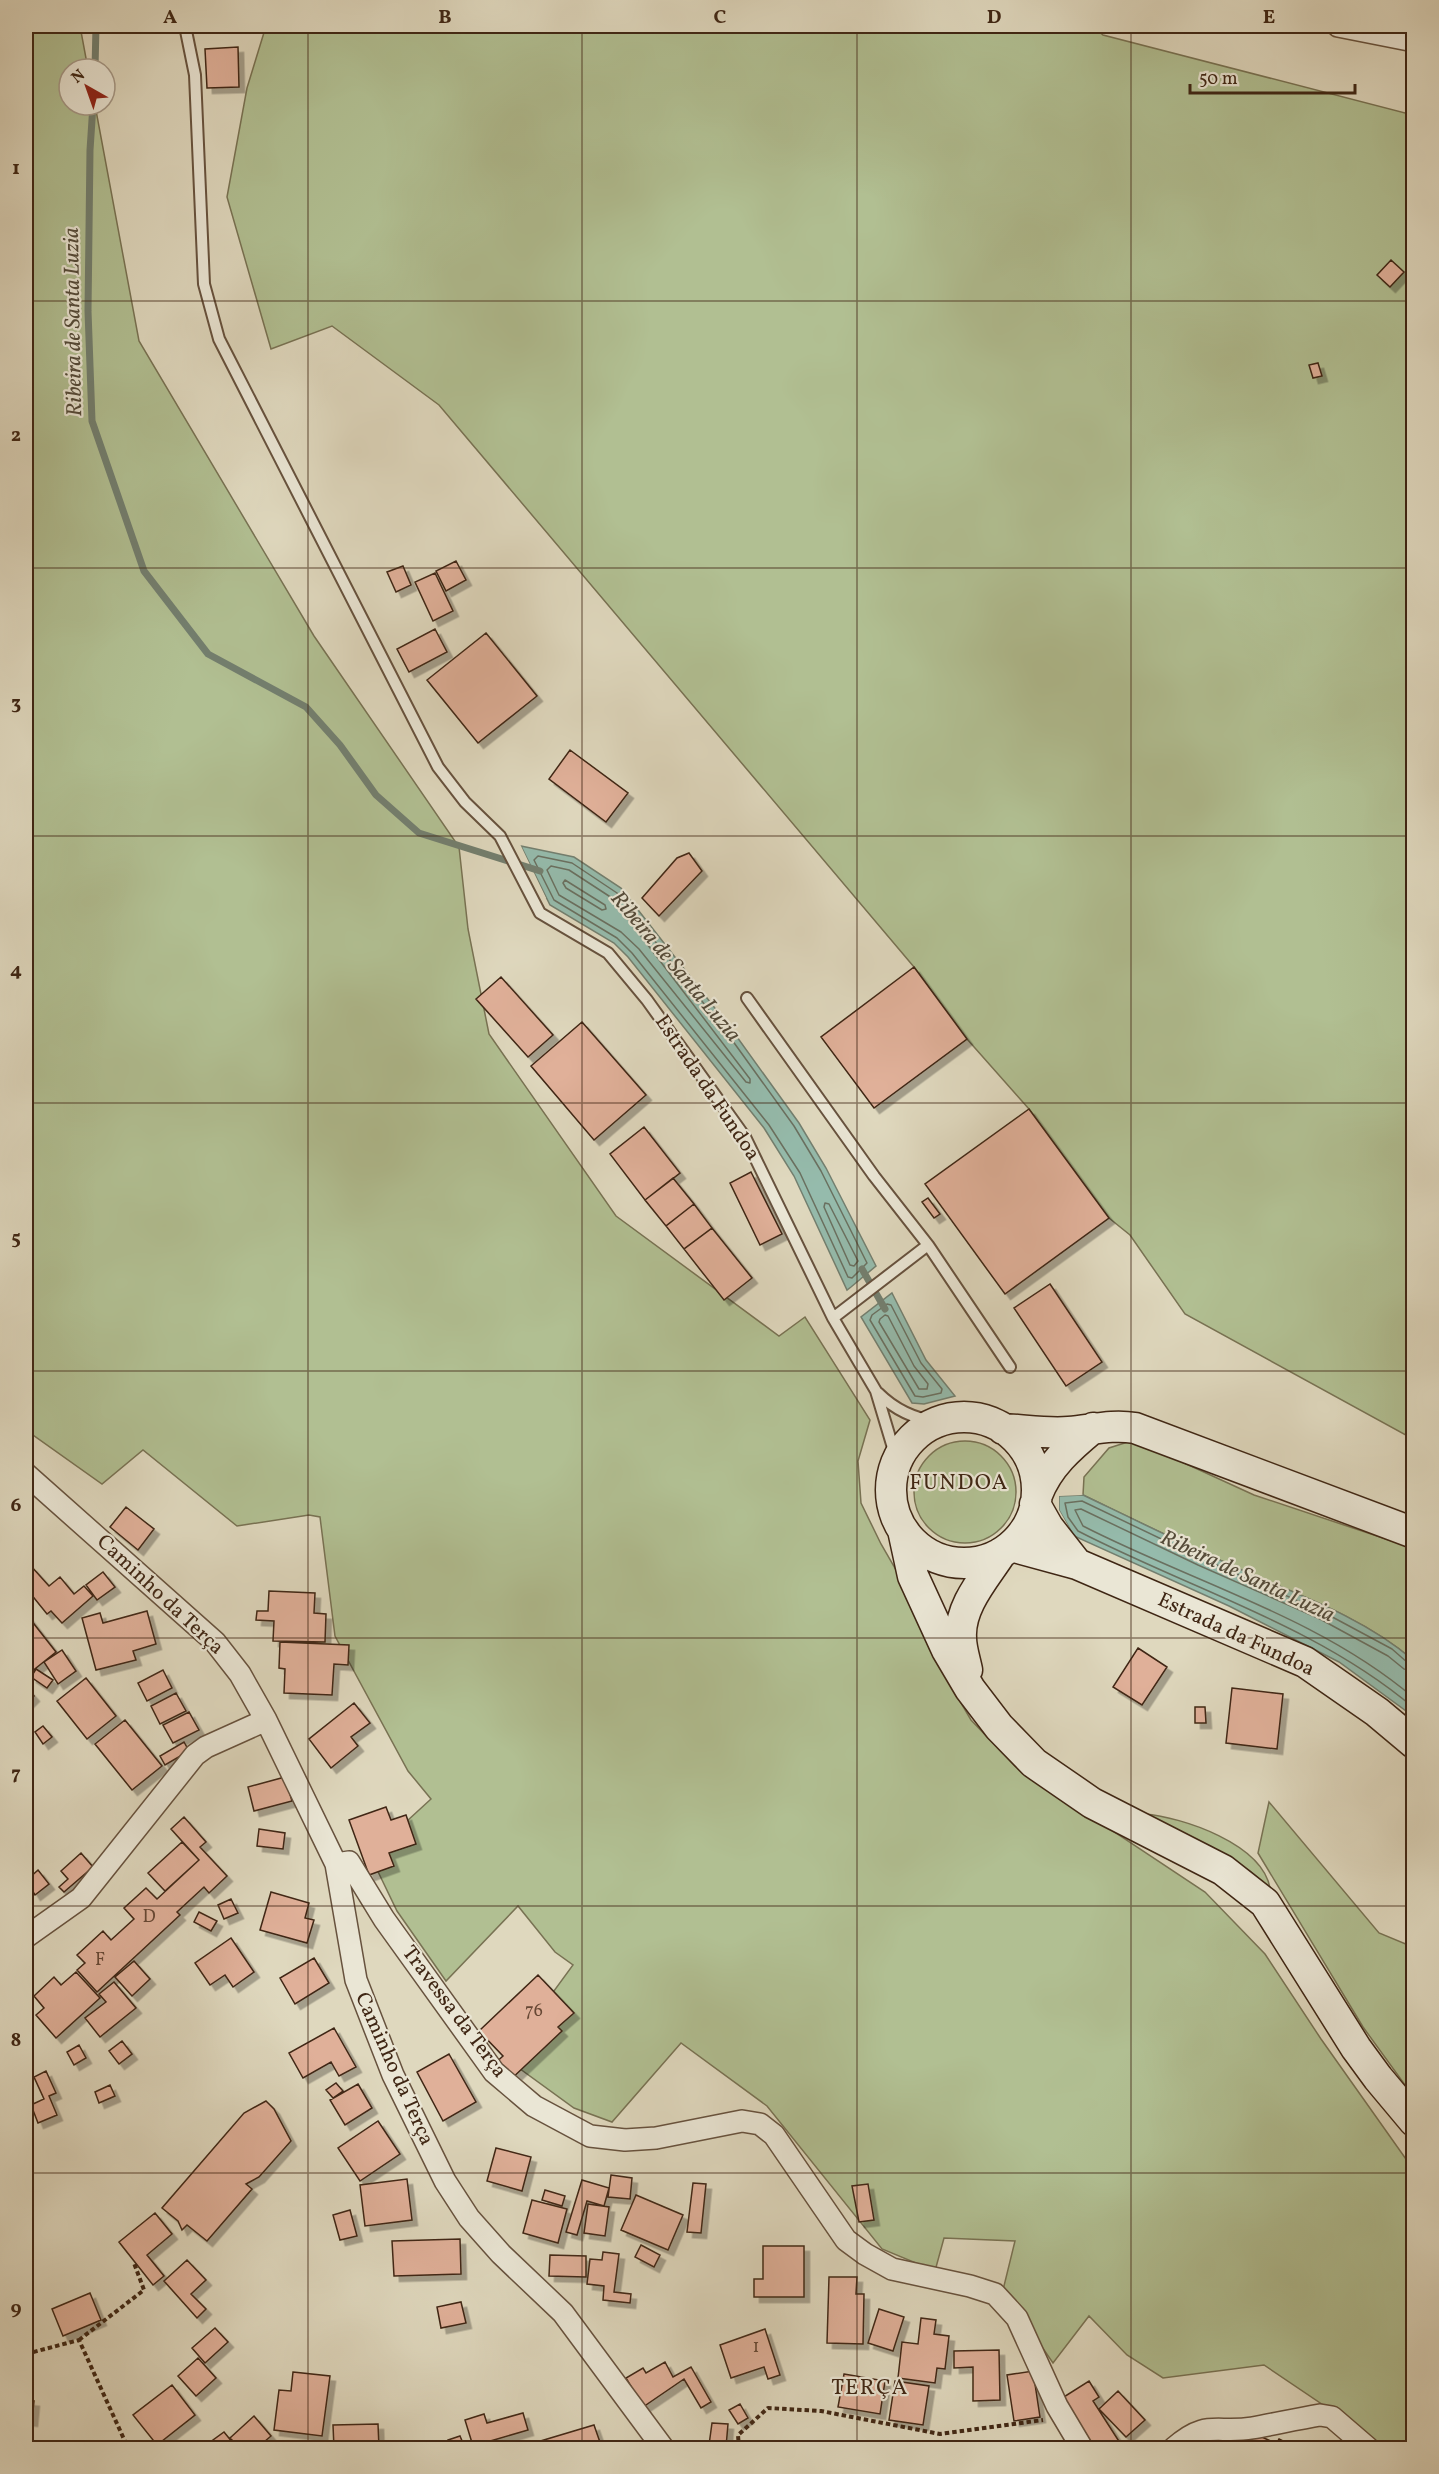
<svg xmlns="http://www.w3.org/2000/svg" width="1439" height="2474" font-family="Vollkorn,serif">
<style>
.green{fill:#b1bf92;stroke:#787253;stroke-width:1.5}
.water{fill:#95bbac;stroke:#737f6f;stroke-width:1.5}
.pier{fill:#dfd8be}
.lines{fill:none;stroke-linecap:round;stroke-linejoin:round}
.shore{stroke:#6a7060;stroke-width:1.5}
.stream{stroke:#737f6f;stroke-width:7}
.building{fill:#e0b099;stroke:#3f2614;stroke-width:1.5;filter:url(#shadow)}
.lane-casing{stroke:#67523e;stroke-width:14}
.street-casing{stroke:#67523e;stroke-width:24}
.secondary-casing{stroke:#3f2614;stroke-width:33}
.path{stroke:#3f2614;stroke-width:4;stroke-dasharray:4.5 3;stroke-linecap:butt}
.lane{stroke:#eae6d5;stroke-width:10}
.street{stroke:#eae6d5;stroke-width:21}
.secondary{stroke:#eae6d5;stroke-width:30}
.grid{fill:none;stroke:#3f2614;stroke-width:1.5;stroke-opacity:0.55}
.labels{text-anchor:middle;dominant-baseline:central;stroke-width:4.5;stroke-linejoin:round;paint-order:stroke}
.number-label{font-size:18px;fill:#674835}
.street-label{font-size:21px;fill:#3f2614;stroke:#eae6d5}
.water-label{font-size:22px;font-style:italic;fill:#544b3a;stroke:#eae6d5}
.neighbourhood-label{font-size:22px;letter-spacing:1.5px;fill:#3f2614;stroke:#eae6d5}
.neatline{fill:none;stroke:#3f2614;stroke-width:2}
.grid-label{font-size:20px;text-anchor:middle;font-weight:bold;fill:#3f2614}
</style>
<defs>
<filter id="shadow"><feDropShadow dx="5.5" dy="5.5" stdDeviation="0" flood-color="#0004"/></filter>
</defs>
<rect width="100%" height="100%" fill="#dfd8be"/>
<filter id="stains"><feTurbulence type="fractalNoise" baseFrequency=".00333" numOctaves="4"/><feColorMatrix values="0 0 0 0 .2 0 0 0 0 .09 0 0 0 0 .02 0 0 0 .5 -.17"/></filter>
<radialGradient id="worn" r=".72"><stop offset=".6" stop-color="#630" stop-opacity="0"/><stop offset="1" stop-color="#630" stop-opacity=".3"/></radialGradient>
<path class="green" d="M26,26H80L88,69H69V105H95L139,341L314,636L459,847L468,929L489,1034L616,1216L779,1336L805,1317L870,1420L858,1461L861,1503L881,1544L914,1601L937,1662L971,1720L1015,1766L1205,1892L1265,1954L1321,2039L1413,2169V2448H1387L1264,2365L1163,2378L1127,2355L1089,2316L1053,2363L1003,2290L1015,2241L944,2238L935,2271L882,2249L767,2106L681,2043L612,2122L574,2108L505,2058L573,1965L555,1952L518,1906L446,1981L397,1911L370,1855L431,1799L408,1771L335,1636L320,1517L309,1515L237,1526L143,1450L102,1484L26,1430Z
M266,26H1093L1103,35L1413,115V1439L1185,1314L1130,1235L1109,1218L1029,1109L967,1039L914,967L439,405L332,326L271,349L227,197L247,88Z
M1134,1440L1254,1495L1413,1548V1660C1366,1619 1302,1596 1244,1571C1190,1547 1137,1521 1083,1495L1084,1477L1109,1448Z
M914 1492a51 51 0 1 1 102 0a51 51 0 1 1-102 0Z
M1269,1802L1379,1933L1413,1947V2096L1363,2027L1258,1853Z
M1144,1814C1183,1817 1262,1844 1270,1888L1250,1871L1212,1847Z"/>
<path class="water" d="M521,846L574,857L621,888L732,1030L799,1123L826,1168L876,1266L851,1287L847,1290L794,1176L764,1128L628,957L614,943L550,905Z
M892,1293L926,1360L955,1396L924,1404L912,1403L861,1317Z
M1083,1495C1137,1521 1190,1547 1244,1571C1302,1596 1366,1619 1413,1660V1716L1339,1662L1229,1606L1074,1536L1059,1510V1496Z"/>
<path class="pier" d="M520,844L546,898H542L518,847Z
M1078,1492L1083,1495L1059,1496V1510L1074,1536L1068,1533L1056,1511V1495L1058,1493Z"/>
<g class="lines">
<path class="shore" d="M538,856L572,863L617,893L727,1033L794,1126L821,1171L867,1263L852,1278L848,1277L800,1173L769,1125L632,953L617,938L554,900L534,860Z
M551,866L569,870L612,898L750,1079V1083L746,1082L639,949L621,932L559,895L547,870Z
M565,880L605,905L606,909L602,910L566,888L563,883Z
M825,1203L829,1204L858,1261L854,1266L850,1265L824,1207Z
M887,1304L891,1305L921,1363L942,1389L941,1393L923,1397L915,1396L870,1320L872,1315Z
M885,1315L888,1316L914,1366L928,1384L927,1389H919L879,1322L880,1319Z
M1414,1664L1408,1663L1392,1649L1323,1612L1201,1558L1082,1501L1065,1503L1068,1517L1078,1531C1190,1589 1316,1625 1414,1708
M1414,1671L1404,1669L1388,1656L1320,1619L1198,1565L1081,1509L1075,1510L1083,1526C1192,1582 1319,1617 1414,1698"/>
<path class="stream" d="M95,69L96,26
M93,105L90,150L88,311L92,421L144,571L208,654L306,707L340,745L376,795L419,833L540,871
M862,1269L885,1309"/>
</g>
<path class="building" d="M238,47L239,87L207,88L205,49Z
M1391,260L1404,272L1390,287L1377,275Z
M1318,363L1322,376L1313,378L1309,365Z
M456,561L466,580L446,591L436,571Z
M403,566L411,585L396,592L387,572Z
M435,573L453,611L433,621L415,582Z
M435,629L447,652L409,672L397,649Z
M486,633L537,696L478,743L427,680Z
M570,750L628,793L606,822L549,779Z
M689,853L702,871L659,916L642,898L677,858Z
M914,967L967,1039L874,1108L821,1037Z
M501,977L553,1035L528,1057L476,999Z
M582,1022L646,1095L594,1140L531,1066Z
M1029,1109L1109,1218L1005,1294L925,1184Z
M644,1127L680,1173L645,1200L610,1154Z
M751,1172L782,1234L760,1245L730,1183Z
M673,1178L694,1204L666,1226L645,1200Z
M928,1198L940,1214L934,1218L922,1202Z
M694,1204L712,1228L684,1249L666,1226Z
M712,1228L752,1278L724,1300L684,1249Z
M1050,1284L1102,1362L1066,1386L1014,1308Z
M126,1507L154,1529L138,1550L110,1527Z
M31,1566L49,1586L60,1577L74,1594L84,1586L93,1596L62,1623L51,1611L47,1614L26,1588V1571Z
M103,1572L115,1587L97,1600L86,1585Z
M269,1591L315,1593L314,1613L326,1614L325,1642L273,1641L274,1621L256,1620L257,1611H268Z
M147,1611L156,1644L133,1651L136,1660L96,1670L82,1618L100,1613L103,1623Z
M27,1615L56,1652L26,1676V1617Z
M280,1642L349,1645L348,1665L334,1664L332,1695L284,1693L285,1669L279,1668Z
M1138,1648L1167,1667L1142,1705L1113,1687Z
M62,1650L76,1671L58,1684L44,1662Z
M36,1669L53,1680L47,1688L31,1677Z
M163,1670L172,1688L147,1701L138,1683Z
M86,1678L116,1716L87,1739L57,1701Z
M26,1687L34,1696L26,1704Z
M1232,1688L1283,1694L1277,1749L1226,1743Z
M176,1693L186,1711L160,1724L151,1706Z
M354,1703L370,1723L351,1737L358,1746L331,1768L309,1739Z
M1195,1707H1205L1206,1723H1195Z
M189,1712L199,1730L173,1743L163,1725Z
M125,1720L162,1766L132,1790L95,1744Z
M43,1726L52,1737L43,1744L35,1732Z
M184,1742L189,1751L165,1765L160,1756Z
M285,1777L292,1801L254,1811L248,1787Z
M386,1807L391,1820L406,1815L416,1844L389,1853L394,1866L369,1875L349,1820Z
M184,1817L206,1842L200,1847L227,1876L209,1893L204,1887L177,1912L180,1915L97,1992L77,1970L85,1963L77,1955L103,1931L111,1940L134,1919L124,1908L146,1888L157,1899L199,1860L171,1829Z
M259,1829L285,1833L283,1849L257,1846Z
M182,1842L199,1860L165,1891L148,1873Z
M81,1853L93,1867L64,1892L59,1887L68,1879L61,1871Z
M38,1870L49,1884L35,1895L26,1881Z
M271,1892L309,1903L305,1918L314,1920L307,1943L260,1930Z
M231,1899L238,1913L224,1919L218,1905Z
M199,1912L217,1921L211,1931L194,1922Z
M231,1938L254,1972L233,1987L225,1975L210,1985L195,1963Z
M314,1958L329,1983L295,2004L280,1978Z
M134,1961L150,1979L132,1996L115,1977Z
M76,1972L100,1998L56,2038L36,2015L44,2008L34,1996L54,1977L61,1985Z
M538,1975L574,2013L558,2027L562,2031L507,2083L492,2066L503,2056L479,2031Z
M114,1982L136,2008L100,2037L85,2018L106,2002L99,1994Z
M334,2028L356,2067L339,2076L331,2062L303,2078L289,2053Z
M122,2041L132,2054L119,2064L109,2051Z
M79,2045L86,2058L74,2065L67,2052Z
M449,2054L476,2102L443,2121L417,2072Z
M46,2071L56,2093L49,2096L57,2115L38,2123L31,2105L44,2099L34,2077Z
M336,2083L343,2091L333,2098L326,2090Z
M358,2084L372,2108L345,2125L330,2100Z
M110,2085L115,2096L99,2103L95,2092Z
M266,2101L274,2109L291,2141L259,2177L246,2184L252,2189L207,2241L187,2225L182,2230L178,2221L162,2208L244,2113Z
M378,2121L400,2154L360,2181L338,2148Z
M496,2148L531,2157L522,2191L487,2181Z
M611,2175L632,2178L630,2199L608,2197Z
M407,2179L412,2220L365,2226L360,2185Z
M582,2180L609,2188L604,2206L587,2201L577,2235L566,2232Z
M693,2183L706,2184L701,2233L687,2232Z
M868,2184L874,2220L859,2222L852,2186Z
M545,2190L565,2196L562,2206L542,2200Z
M636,2195L683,2215L668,2250L621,2230Z
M532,2200L567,2209L558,2243L523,2233Z
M588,2204L609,2207L605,2236L584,2233Z
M350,2210L357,2236L340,2240L333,2215Z
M155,2213L172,2234L147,2255L164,2276L153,2285L119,2242Z
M460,2239L461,2274L394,2276L392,2241Z
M641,2245L660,2255L654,2267L635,2257Z
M763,2246H804V2297H754V2279H763Z
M603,2252L619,2254L614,2292L631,2294L630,2303L603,2300L604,2286L587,2284L590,2259L602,2260Z
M550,2255L586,2256V2277L549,2276Z
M187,2260L206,2280L191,2294L206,2309L197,2318L164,2281Z
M829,2277H857L856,2294H864L863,2344L827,2343Z
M90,2293L101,2320L63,2336L52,2309Z
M461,2302L466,2323L441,2328L437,2307Z
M879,2309L904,2317L893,2351L868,2343Z
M921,2318L936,2320L934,2334L949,2336L945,2369L937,2368L935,2383L898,2378L902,2342L918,2344Z
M215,2328L228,2342L205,2363L192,2348Z
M765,2329L780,2375L768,2379L764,2367L731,2378L720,2345Z
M999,2350L1000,2400L973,2401V2367L954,2368V2351Z
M198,2358L216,2378L196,2396L178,2376Z
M665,2362L673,2377L691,2367L711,2402L701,2408L684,2379L643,2407L626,2378L643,2368L646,2373Z
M1033,2371L1040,2417L1014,2421L1007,2375Z
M293,2372L330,2376L322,2436L274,2430L279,2390L291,2391Z
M844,2374L885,2381L880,2414L838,2407Z
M895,2381L929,2386L923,2425L889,2420Z
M1089,2381L1099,2397L1093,2401L1122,2446L1117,2448H1090L1059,2400Z
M172,2385L195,2415L157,2445L133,2415Z
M1118,2391L1145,2420L1126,2437L1099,2409Z
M26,2400L34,2401L32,2421L26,2420Z
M740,2404L748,2418L738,2424L729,2410Z
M523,2413L528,2430L473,2446L465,2420L484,2414L487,2423Z
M254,2416L271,2436L257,2448H240L230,2438Z
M712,2423L728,2424L726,2447L709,2445Z
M378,2424L379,2448H334L333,2425Z
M594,2425L602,2448H517Z
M224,2432L237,2448H202Z
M1253,2433L1275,2443L1272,2448H1246Z
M460,2436L465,2448H451L448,2440Z
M1279,2439L1295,2447L1294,2448H1274Z"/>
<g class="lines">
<g class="lane-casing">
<path id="lane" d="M185,26L195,75L204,284L219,339L438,767L465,802L500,836L540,913L608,953L647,1000L745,1137L833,1318L876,1391L897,1461
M747,998L874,1176L928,1245L1010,1367
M833,1318L928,1245
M878,1393C895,1410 914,1419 938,1422"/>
</g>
<g class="street-casing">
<path id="street" d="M1338,26L1414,41
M26,1474L215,1642L240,1674L266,1720L336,1864L356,1980L393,2075L445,2181L469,2218L501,2254L563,2313L663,2448
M336,1864L349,1862L384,1919L494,2072L534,2106L590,2136L625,2140L656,2138L742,2121L760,2124L774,2135L846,2240L865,2254L892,2269L970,2286L995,2294L1017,2318L1057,2406L1082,2448
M26,1937L81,1898L195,1755L206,1747L266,1720
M1174,2448C1207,2419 1216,2434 1252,2428C1274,2424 1297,2419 1320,2415L1332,2417L1368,2448"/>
</g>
<g class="secondary-casing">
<path id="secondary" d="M891 1490a73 73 0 1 1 146 0a73 73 0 1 1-146 0Z
M1003,1429C1025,1430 1047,1434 1069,1432C1092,1430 1112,1424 1135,1428L1414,1533
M1037,1495C1048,1466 1070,1447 1093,1428
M1035,1504L1048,1527L1077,1564
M903,1530L913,1576L947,1650L970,1689L999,1727L1034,1763L1092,1803L1223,1870L1265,1903L1356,2048L1378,2078L1414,2121
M1011,1546L1077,1564L1305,1662L1377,1712L1414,1743
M967,1670C965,1660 961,1648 961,1638C959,1606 985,1578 1001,1553"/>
</g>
<path class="path" d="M79,2340L144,2290L134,2263
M26,2354L79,2340L128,2448
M739,2448L738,2435L768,2408L821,2411L940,2434L1043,2420"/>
<use href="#lane" class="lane"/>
<use href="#street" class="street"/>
<use href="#secondary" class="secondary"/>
</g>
<path class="grid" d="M308,26V2448M582,26V2448M857,26V2448M1131,26V2448M26,301H1414M26,568H1414M26,836H1414M26,1103H1414M26,1371H1414M26,1638H1414M26,1906H1414M26,2173H1414"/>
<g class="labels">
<g class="number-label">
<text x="149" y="1917">D</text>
<text x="100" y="1960">F</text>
<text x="534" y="2011">76</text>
<text x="756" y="2347">1</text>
</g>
<g class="street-label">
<text transform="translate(707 1088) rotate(56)">Estrada da Fundoa</text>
<text transform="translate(160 1595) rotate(43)">Caminho da Terça</text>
<text transform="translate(1236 1635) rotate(25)">Estrada da Fundoa</text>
<text transform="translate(454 2012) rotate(53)">Travessa da Terça</text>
<text transform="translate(394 2069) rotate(66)">Caminho da Terça</text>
</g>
<g class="water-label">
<text transform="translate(74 322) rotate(-91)">Ribeira de Santa Luzia</text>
<text transform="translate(675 967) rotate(50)">Ribeira de Santa Luzia</text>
<text transform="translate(1247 1577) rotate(25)">Ribeira de Santa Luzia</text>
</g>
<g class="neighbourhood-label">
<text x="959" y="1483">FUNDOA</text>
<text x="870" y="2388">TERÇA</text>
</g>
</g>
<rect width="1439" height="2474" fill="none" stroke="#dfd8be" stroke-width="66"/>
<g transform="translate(87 87) rotate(320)"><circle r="28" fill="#eae6d5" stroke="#a69988" stroke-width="1.5"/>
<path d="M0-4.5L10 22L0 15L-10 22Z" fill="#8f2418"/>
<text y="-9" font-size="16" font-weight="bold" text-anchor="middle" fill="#3f2614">N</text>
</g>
<path d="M1190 84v9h165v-9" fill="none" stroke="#3f2614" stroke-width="3"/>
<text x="1199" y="84" font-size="18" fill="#3f2614" stroke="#eae6d5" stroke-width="4.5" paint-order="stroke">50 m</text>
<rect x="33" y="33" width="1373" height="2408" class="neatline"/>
<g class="grid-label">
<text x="170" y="23">A</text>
<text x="445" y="23">B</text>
<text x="720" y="23">C</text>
<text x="994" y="23">D</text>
<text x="1269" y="23">E</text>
<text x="16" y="174">1</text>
<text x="16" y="441">2</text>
<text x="16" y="709">3</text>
<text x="16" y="976">4</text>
<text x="16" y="1244">5</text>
<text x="16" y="1511">6</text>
<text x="16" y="1779">7</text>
<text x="16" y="2046">8</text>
<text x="16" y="2314">9</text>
</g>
<rect width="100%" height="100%" filter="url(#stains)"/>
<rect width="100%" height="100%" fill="url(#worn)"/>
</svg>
